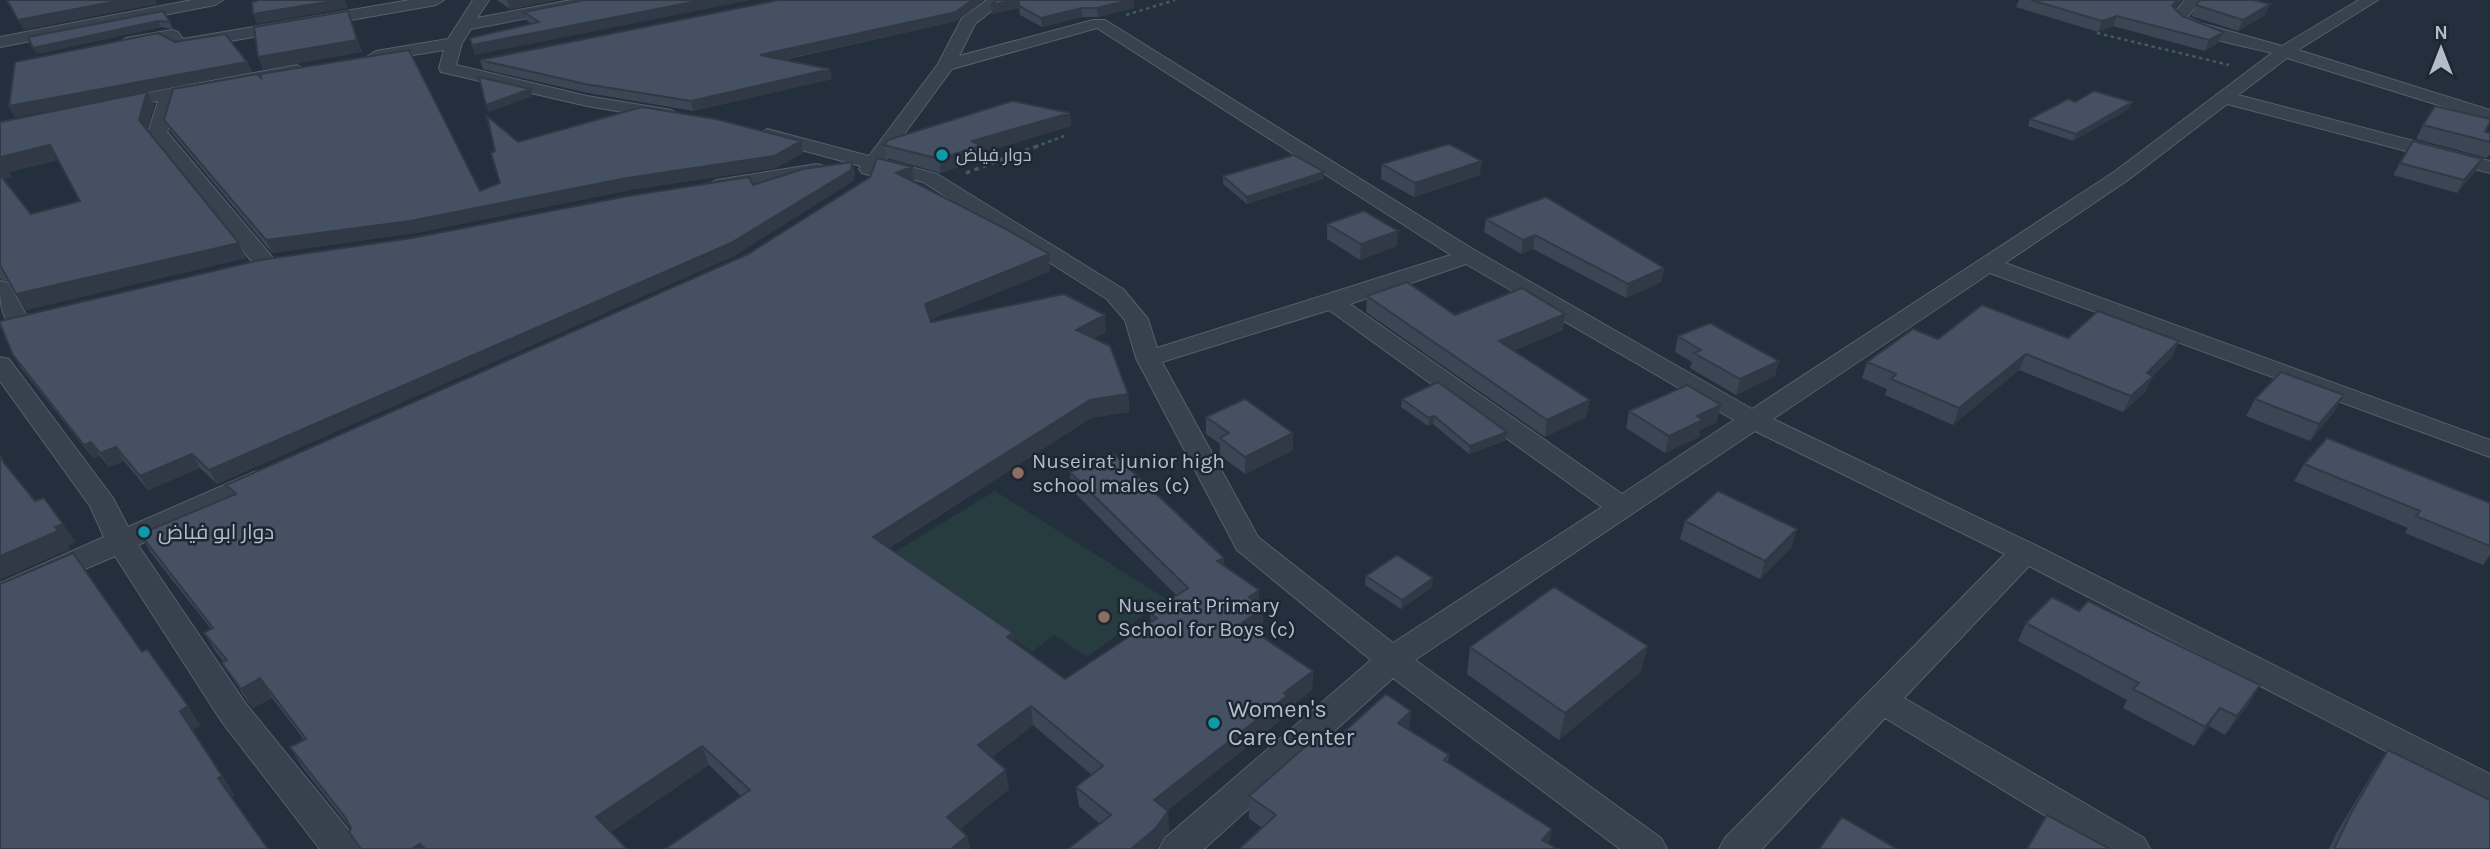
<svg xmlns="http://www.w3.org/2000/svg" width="2490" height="849" font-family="Karla,Cairo,sans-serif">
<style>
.green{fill:#263c3f}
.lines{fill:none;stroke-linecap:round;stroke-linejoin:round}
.street-casing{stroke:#565f6c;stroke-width:2}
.path-far1{stroke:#44595c;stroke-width:2.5;stroke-dasharray:3.5 3.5;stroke-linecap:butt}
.path{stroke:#44595c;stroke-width:3.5;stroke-dasharray:4.5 4.5;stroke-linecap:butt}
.street{fill:#38414e;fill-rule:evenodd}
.wall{fill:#3b4654;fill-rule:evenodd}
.shaded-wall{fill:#303945}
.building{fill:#455162;stroke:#303945;stroke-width:2}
.culture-dot{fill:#0f9aa8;stroke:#1d2633;stroke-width:2.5}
.education-dot{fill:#8d6e63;stroke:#1d2633;stroke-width:2.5}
.labels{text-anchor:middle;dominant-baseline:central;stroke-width:5;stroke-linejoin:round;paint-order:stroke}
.far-poi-label{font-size:18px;fill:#b4bcc9;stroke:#1d2633;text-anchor:start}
.poi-label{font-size:21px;fill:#b4bcc9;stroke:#1d2633;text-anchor:start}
.near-poi-label{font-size:24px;fill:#b4bcc9;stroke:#1d2633;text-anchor:start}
</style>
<rect width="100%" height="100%" fill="#242f3e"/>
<path class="green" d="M995,491L1166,599L1087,657L1054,635L1032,652L893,553Z"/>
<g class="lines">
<g class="street-casing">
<path id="street" d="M192,0H223L215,5L0,47V37Z
M410,0H444L436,5L179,50L173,48L168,41L126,48L118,43L126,38L172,30L178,32L183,39Z
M473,0H489L477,18L571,0H602L594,5L471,29L462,43L456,65L587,96L671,110L680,115L671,120L587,106L441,72L439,68L444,50L376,61L368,56L376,51L448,39Z
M987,0H1005L975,24L959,56L1093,20H1105L1476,251L1752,409L2114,172L2272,53C2246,46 2188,37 2170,18L2185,0H2201L2187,17L2200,23L2282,46L2359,0H2378L2298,50L2490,110V121L2287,58L2238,95L2490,161V173L2227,104L2128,180L2005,263L2490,440V457L1990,273L1773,419L2035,545L2490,774V805L2029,566L1904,698L2144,838L2150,849H2100L1885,718L1762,849H1719L1725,838L2005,554L1755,431L1415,660L1661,838L1667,849H1620L1393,678L1204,849H1159L1165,838L1371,660L1237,550L1136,358L1125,320L1107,299L923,182L878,170L869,175L862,173L859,169L861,166L760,139L758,135L767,129L869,156L938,64L962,18ZM1097,28L1451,255L1157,348L1148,319L1123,289L937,174L885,160L952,69ZM1466,264L1734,420L1622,494L1350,304ZM1329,310L1602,507L1393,643L1258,537L1162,362Z
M297,65L305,70L303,74L177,98L167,132L273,258L276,263L273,268H257L148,133L158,101L114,109L105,104L114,99Z
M817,164L824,166L827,170L824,174L716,192L706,186L716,180Z
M0,281L8,283L31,323L27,328H11C0,312 0,300 0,281Z
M0,357L9,359L113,498L128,527L254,472L264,469L274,472L278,478L274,484L138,545L246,704L355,838L361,849H320L222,722L115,556L0,606V583L104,537L90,506L0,381Z"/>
</g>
<path class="path-far1" d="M1126,15L1175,0
M2097,33L2229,65
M1035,147L1064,136"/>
<path class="path" d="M966,173L1040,145"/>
<use href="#street" class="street"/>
</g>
<path class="wall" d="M497,0H557L510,9Z
M585,0L475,55L472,45L531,23L527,21L524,12Z
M997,0H1133L1134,8L1098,17H1082L1042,27L1020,15L1019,8L992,14Z
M2019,0H2182L2175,8L2182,16L2218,43L2205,51L2113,26L2098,32L2016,7Z
M2270,4L2265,15L2238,31L2191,16L2196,5Z
M163,11L173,29L161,27L37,54L28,37Z
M957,21L784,60L830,69L832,79L693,111L588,93L483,69L480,60Z
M175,42L247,62L252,72L147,92L154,105L147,131L246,258L26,310L9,282L0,279V122L131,95L15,117L9,106ZM58,160L80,201L31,214L4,179L12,177L9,172Z
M261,78L480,191L500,183L518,142L803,153L776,168L630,190L416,233L272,253L170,131L164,120Z
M2075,102H2132L2129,109L2073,141L2028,126L2030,119Z
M1070,113L1071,126L981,153L982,159L941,173L887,158L884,145Z
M2423,125L2490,133V154L2487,158L2416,139Z
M2482,159L2475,172L2457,193L2393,175L2400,163Z
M852,162L855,173L853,181L734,256L217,484L200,468L148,490L124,461L109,467L100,456L93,458L21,368L13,355L412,238L753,185Z
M1382,164L1480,175L1414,197L1381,179Z
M1223,176L1323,179L1247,204L1223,184Z
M914,182L1050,271L930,320L931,322L1106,332L1094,338L1128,394L1129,412L1091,418L889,548L1013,633L1015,643L1065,679L1151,622L1150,613L1177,596L1072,490L1070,472L1224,565L1259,590V605L1263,627L1256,632L1313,671L1312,690L1287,710V715L1167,810L1168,811L1169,831L1157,847L1100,824L1079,806L1076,787L1092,775L1033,725L992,757L1009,789L960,829L967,836L970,849H665L741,796L709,765L611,832L627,849H359L349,832L351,829L302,767L290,747L304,740L272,698L253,708L248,702L222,663L224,662L216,652L204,633L211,629L151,553L140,534L232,495L226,485Z
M1486,219L1664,268L1661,282L1626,298L1533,249L1521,254L1484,232Z
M1327,224L1397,246L1360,260L1327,239Z
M1367,296L1455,315L1563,330L1513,351L1586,417L1545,437L1366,312Z
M1678,336L1775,376L1736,395L1690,368L1692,362L1675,352Z
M2068,338L2179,341L2172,357L2153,376L2145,392L2123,412L2019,370L1953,425L1885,395L1887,389L1862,378L1867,362L1938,339Z
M2344,395L2334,412L2310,441L2246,416L2255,399Z
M1402,399L1507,432L1505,441L1469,454L1433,424L1428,426L1401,407Z
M1629,411L1717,422L1700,430L1699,437L1665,453L1626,428Z
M1206,417L1293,433V450L1245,474L1220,455V444L1206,434Z
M2304,464L2490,503V555L2483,565L2405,533L2408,528L2294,481Z
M1685,521L1792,547L1760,579L1680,539Z
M1366,576L1432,587L1401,609L1365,585Z
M2079,611L2260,685L2249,704L2225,735L2209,726L2194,746L2123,708L2127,700L2018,641L2026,623Z
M1470,647L1641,672L1559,740L1467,674Z
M1411,711L1409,730L1449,755L1448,763L1549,844L1262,828L1249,818V796L1334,741Z
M2388,750L2490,849H2329L2337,832L2375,769Z"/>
<path class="shaded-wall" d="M123,0H156L157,4L24,30L18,20Z
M339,0H345L348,8L257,24L253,14Z
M507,0H557L510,9Z
M703,0H751L475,55L472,45Z
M972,0H984L957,21L762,64L760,55Z
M1014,0H1019V8L992,14L991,5Z
M1130,0H1133L1134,8L1098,17L1097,8Z
M2177,0H2182L2168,16L2172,6Z
M2270,4L2265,15L2238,31L2243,20Z
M1082,8V17L1042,27L1041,18Z
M348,11L362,52L263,70L258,57Z
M2117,16L2113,26L2098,32L2102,21Z
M158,21L161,27L37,54L33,48Z
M2223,32L2218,43L2205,51L2209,40Z
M247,62L252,72L147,92L154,105L146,135L139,120L147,92L15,117L9,106Z
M830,69L832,79L693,111L691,101Z
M530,89L533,96L488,112L486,105Z
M2132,102L2129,109L2073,141L2076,134Z
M1070,113L1071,126L981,153L982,159L941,173L939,159L972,141Z
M801,141L803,153L776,168L630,190L416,233L272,253L266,240Z
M50,145L58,160L9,172L12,177L1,180L0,178V157Z
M2482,159L2475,172L2457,193L2464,180Z
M1482,161L1480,175L1414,197L1415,183Z
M852,162L855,173L853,181L734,256L217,484L209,470Z
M912,167L914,182L896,173Z
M1324,172L1323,179L1247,204V197Z
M1398,231L1397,246L1360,260L1361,244Z
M1535,235L1533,249L1521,254L1523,240Z
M239,243L246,258L26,310L16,294Z
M1049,254L1050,271L928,321L925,304Z
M1664,268L1661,282L1626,298L1628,284Z
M1565,314L1563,330L1497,357L1499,341Z
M1105,315L1106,332L1078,347L1076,330Z
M2179,341L2172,357L2153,376L2145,392L2123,412L2131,396L2147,373Z
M2026,354L2019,370L1953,425L1959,408Z
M1779,361L1775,376L1736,395L1740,379Z
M1128,394L1129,412L1091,418L877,555L873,537L1090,400Z
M2344,395L2334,412L2310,441L2319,424Z
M1590,400L1586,417L1545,437L1547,420Z
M1721,405L1717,422L1700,430L1699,437L1665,453L1669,436L1697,416Z
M1434,416L1433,424L1428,426L1429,418Z
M1507,432L1505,441L1469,454L1470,446Z
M1293,433V450L1245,474V457Z
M91,442L100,456L93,458L84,445Z
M116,447L124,461L109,467L100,453Z
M192,454L200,468L148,490L140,476Z
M63,524L76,542L68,546L70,549L0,580V556Z
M1797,529L1792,547L1760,579L1765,561Z
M1224,558V576L1217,561Z
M1433,578L1432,587L1401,609L1402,600Z
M1259,590V609L1249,597Z
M1263,608V627L1242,642V623Z
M1013,633L1016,652L1007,637Z
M1648,646L1641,672L1559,740L1565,713Z
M1313,671L1312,690L1287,710V715L1156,820L1154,800Z
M260,678L272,698L253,708L241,689Z
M2260,685L2249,704L2225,735L2237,716Z
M188,706L201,726L192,730L235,795L231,797L218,778L180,711Z
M1031,706L1033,725L982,765L978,745Z
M2220,708L2209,726L2194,746L2205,727Z
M1411,711L1409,732L1398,723Z
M702,746L709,765L605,836L596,817Z
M1006,770L1009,789L950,837L947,817Z
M1168,811L1169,831L1157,847L1155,849H1131Z
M1552,829L1548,849L1542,840Z
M967,836L970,849H951Z
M420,844L423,849H411Z"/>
<path class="building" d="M7,0H123L18,20Z
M257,0H339L253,14L252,2L257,1Z
M585,0H703L472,45L470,38L539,22L524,12Z
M779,0H972L956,12L760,55L830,69L691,101L585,84L480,60Z
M997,0H1014L991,5Z
M1019,0H1130L1097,8H1082L1041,18L1019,6Z
M2031,0H2177L2172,6L2182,16L2223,32L2209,40L2117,16L2102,21Z
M2200,0H2253L2270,4L2243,20L2196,5Z
M163,11L170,22L158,21L33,48L28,37Z
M348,11L357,40L258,57L254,27Z
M158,33L175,42L225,34L247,62L9,106L15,62Z
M409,50L480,191L500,183L491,153L495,151L487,116L518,142L642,107L716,119L801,141L774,156L627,178L410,221L266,240L164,120L173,89L257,74L261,78L260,74Z
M479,77L530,89L486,105Z
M2094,91L2132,102L2076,134L2030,119L2068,99L2075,102Z
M147,92L139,120L239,243L16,294L0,265V175L31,214L80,201L50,145L0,157L3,163H0V122Z
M1012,101L1070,113L972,141L980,146L939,159L884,145L888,140Z
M2435,106L2490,119V122L2485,132L2490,133V142L2423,125Z
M2413,141L2482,159L2464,180L2400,163Z
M1449,144L1482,161L1415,183L1382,164Z
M1294,155L1324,172L1247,197L1223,176Z
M877,158L912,167L896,173L1006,229L1049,254L925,304L931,322L1064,294L1105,315L1076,330L1110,346L1128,394L1090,400L873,537L1013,633L1007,637L1065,679L1157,618L1150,613L1188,588L1070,472L1114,454L1224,558L1217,561L1259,590L1249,597L1263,608L1242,623L1313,671L1284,693L1287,696L1154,800L1168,811L1156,828L1131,849H1068L1111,815L1076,787L1103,766L1031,706L978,745L1006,770L947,817L967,836L951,849H665L750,790L702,746L596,817L627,849H425L420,844L411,849H361L349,832L351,828L345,817L290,747L306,739L260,678L241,689L222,663L227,660L204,633L213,628L140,534L236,494L226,485L748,254L870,177Z
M852,162L851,170L731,243L209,470L192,454L140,476L116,447L100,453L91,442L84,445L13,355L0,324V321L260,260L412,238L628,196L749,177L753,185L803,169Z
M1546,197L1664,268L1628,284L1535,235L1523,240L1486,219Z
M1364,211L1398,231L1361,244L1327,224Z
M1407,282L1455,315L1522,288L1565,314L1499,341L1590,400L1547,420L1367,296Z
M1982,305L2068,338L2098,311L2179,341L2147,373L2153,376L2131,396L2026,354L1959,408L1891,379L1896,374L1867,362L1913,329L1938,339Z
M1710,323L1779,361L1740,379L1694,353L1701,350L1678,336Z
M2281,372L2344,395L2319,424L2255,399Z
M1438,382L1507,432L1470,446L1434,416L1429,418L1402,399Z
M1687,385L1721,405L1697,416L1703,420L1669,436L1629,411Z
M1245,399L1293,433L1245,457L1220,438L1229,433L1206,417Z
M2327,438L2490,503V546L2416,516L2420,511L2304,464Z
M0,455L4,463L35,501L44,498L63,524L55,527L58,531L0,556Z
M1718,491L1797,529L1765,561L1685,521Z
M73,553L142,652L147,649L188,706L180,711L222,776L218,778L268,849H0V584Z
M1397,555L1433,578L1402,600L1366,576Z
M1554,587L1648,646L1565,713L1470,647Z
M2052,597L2079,611L2088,601L2260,685L2237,716L2220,708L2205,727L2133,689L2139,683L2026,623Z
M1386,694L1411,711L1398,723L1449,755L1444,760L1552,829L1542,840L1558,849H1239L1276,815L1249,796L1322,732L1334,741Z
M2388,750L2490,800V849H2334L2351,813Z
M2047,815L2110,849H2027Z
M1842,817L1897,849H1819Z"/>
<g class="culture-dot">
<circle cx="942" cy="155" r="7"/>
<circle cx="144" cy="532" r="7"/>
<circle cx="1214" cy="723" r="7"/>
</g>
<g class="education-dot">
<circle cx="1018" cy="473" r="7"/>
<circle cx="1104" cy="617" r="7"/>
</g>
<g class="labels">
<g class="far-poi-label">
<text x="956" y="155">دوار فياض</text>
</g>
<g class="poi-label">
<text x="1032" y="461">Nuseirat junior high<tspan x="1032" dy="24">school males (c)</tspan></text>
<text x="158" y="532">دوار ابو فياض</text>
<text x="1118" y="605">Nuseirat Primary<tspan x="1118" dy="24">School for Boys (c)</tspan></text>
</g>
<g class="near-poi-label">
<text x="1228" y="709">Women's<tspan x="1228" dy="28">Care Center</tspan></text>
</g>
</g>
<g transform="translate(2441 49)" stroke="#1d2633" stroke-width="5" paint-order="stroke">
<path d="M0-5L12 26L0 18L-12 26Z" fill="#b4bcc9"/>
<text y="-10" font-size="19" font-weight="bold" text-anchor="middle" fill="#b4bcc9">N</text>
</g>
</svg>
